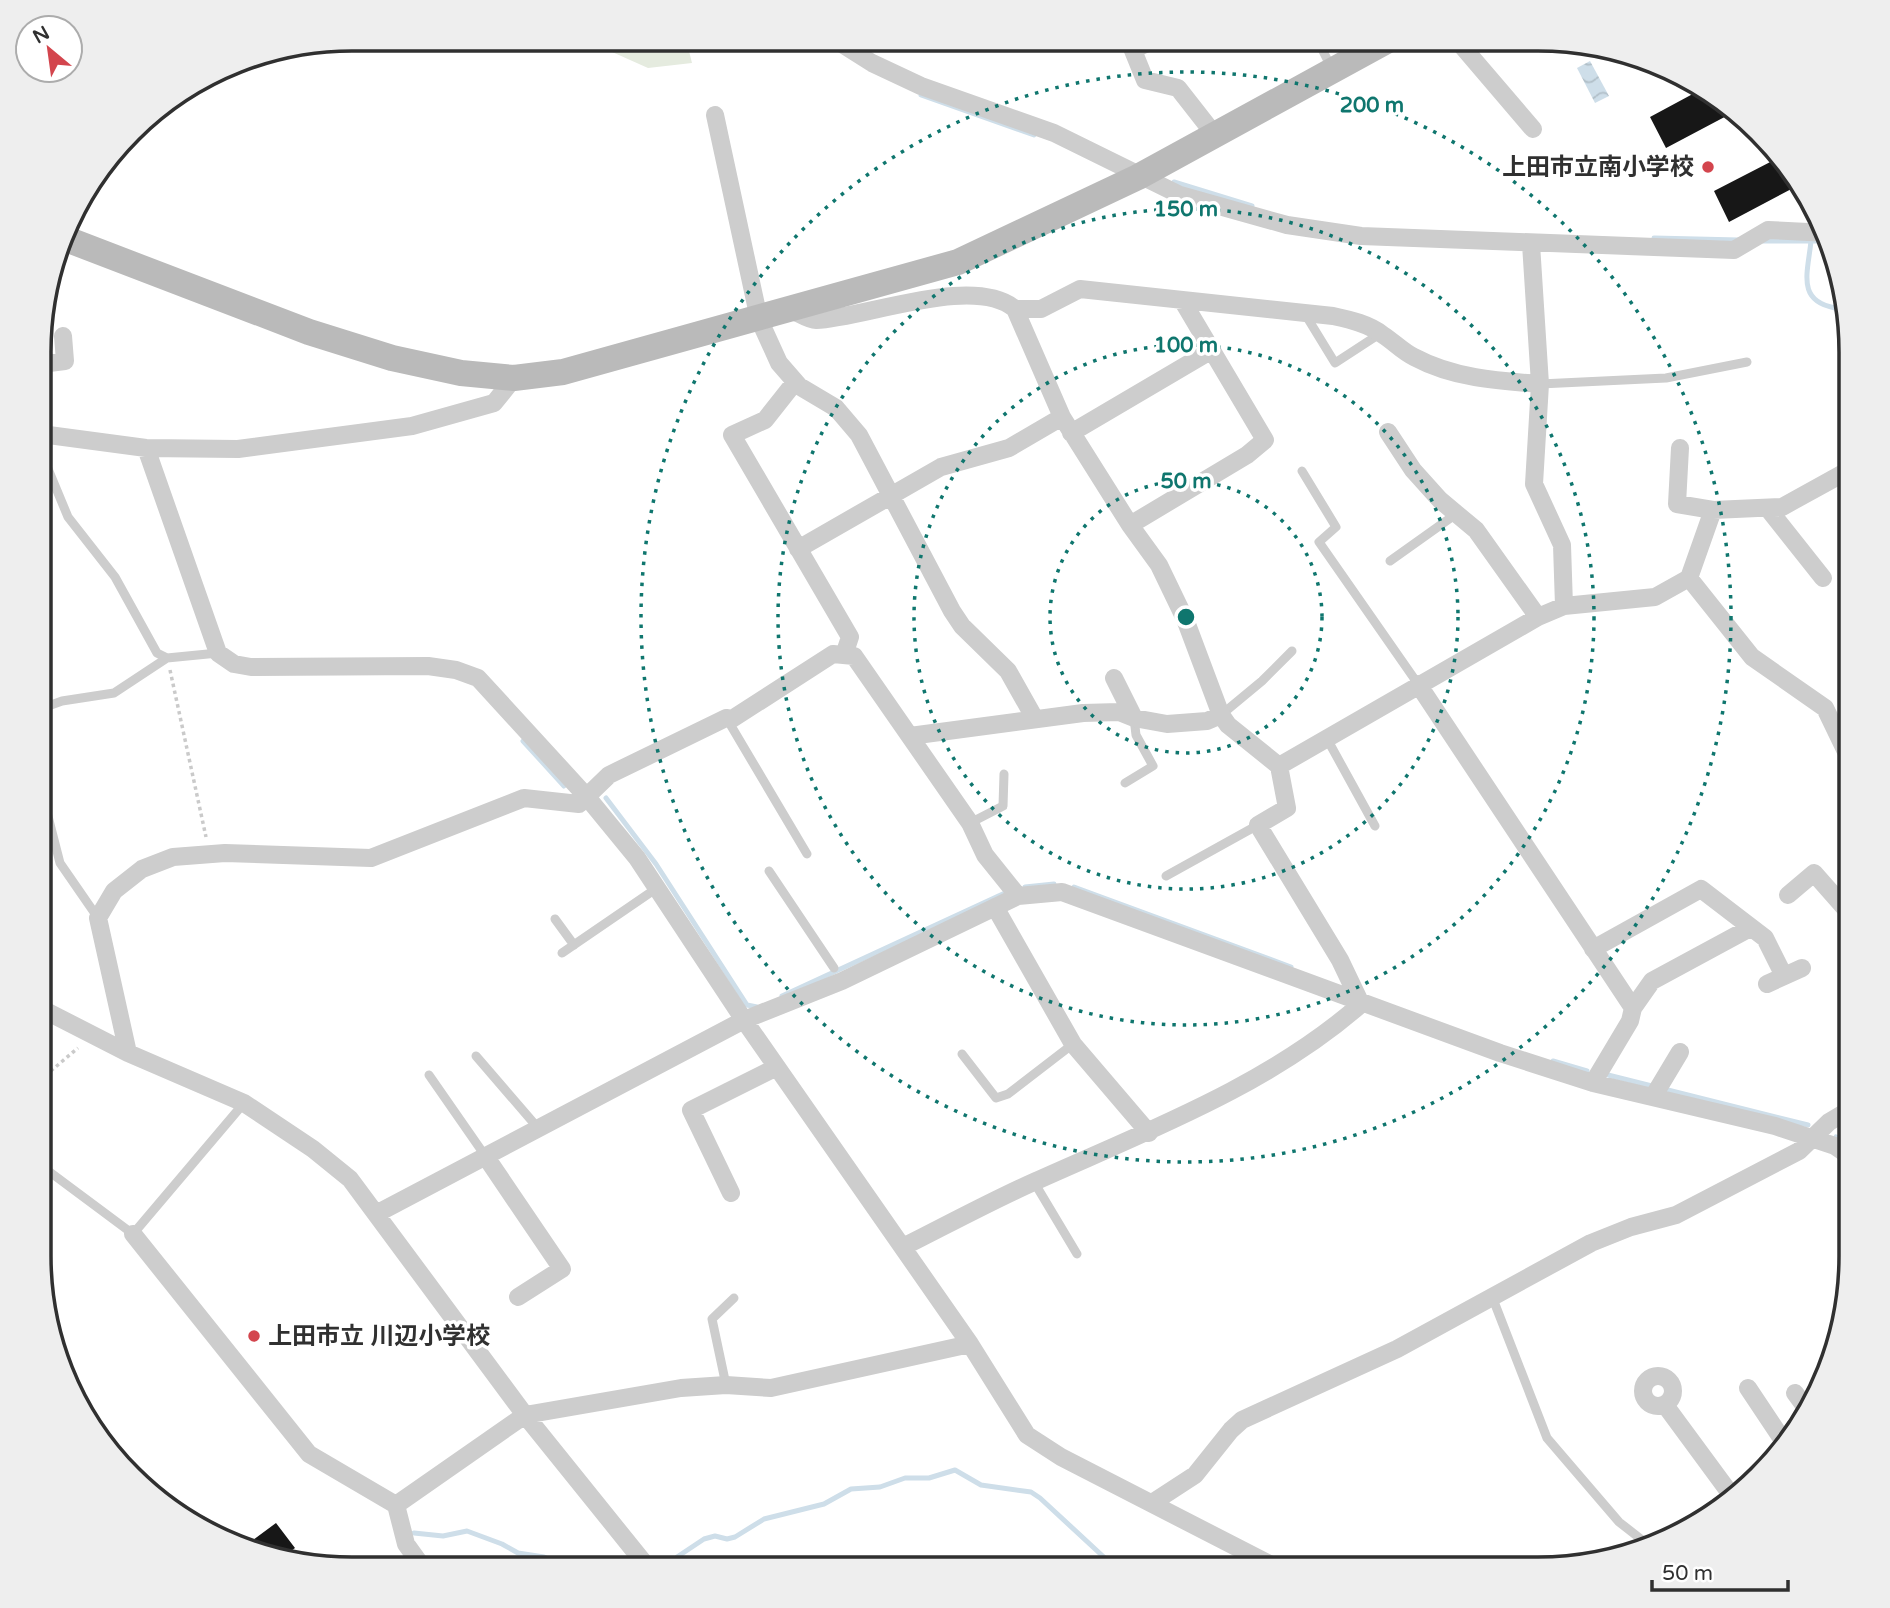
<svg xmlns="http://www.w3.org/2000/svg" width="1890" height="1608" font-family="'Varela Round','Noto Sans JP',sans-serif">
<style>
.green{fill:#e5ebdf}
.water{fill:url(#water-waves)}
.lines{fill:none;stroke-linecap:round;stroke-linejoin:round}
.stream{stroke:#cedee9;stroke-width:5}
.building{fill:#171717}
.path{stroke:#cacaca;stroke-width:3.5;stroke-dasharray:3.5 3.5;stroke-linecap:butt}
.lane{stroke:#cdcdcd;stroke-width:9}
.street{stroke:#cdcdcd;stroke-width:18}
.secondary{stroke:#bababa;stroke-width:26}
.ring{fill:none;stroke:#0f766e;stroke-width:3.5;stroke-dasharray:3.5 7}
.poi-dot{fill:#d3454d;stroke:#fff;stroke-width:2.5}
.labels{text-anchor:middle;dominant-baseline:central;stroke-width:7;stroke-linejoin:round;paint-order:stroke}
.poi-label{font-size:24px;font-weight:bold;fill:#303030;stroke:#fff;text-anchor:end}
.rim{fill:none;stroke:#303030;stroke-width:3.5}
.centre{fill:#0f766e;stroke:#fff;stroke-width:3.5}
.ring-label{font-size:21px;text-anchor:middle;font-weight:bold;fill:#0f766e;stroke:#fff;stroke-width:7;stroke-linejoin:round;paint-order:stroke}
</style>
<defs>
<pattern id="water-waves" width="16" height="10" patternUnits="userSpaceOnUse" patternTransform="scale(1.75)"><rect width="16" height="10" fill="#cedee9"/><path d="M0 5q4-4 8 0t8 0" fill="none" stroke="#b1bfc8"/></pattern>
</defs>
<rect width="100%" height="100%" fill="#fff"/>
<path class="green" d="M583,39H686L692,63L648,68Z"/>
<path class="water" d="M1590,61L1609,96L1595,103L1577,68Z"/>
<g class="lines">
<path class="stream" d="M821,39L831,45
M921,95L1034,135
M1174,182L1252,206
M1654,238L1739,240
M1763,241H1819
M1811,241C1808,272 1796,301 1835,308L1850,327
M523,741L564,786
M606,798L656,864L747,1005L757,1007
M1025,887L1054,884
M1074,887L1291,967
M782,996L1005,893
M1553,1061L1587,1071
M1608,1075L1808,1125
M1836,1137L1851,1146
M414,1533L443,1536L467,1531L502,1544L518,1553L544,1557L572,1569
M1637,1550L1692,1523
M671,1569L677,1557L704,1539L715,1536L727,1539L735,1537L764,1519L824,1504L851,1489L880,1487L905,1478H929L955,1470L981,1485L1031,1492L1040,1498L1107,1560L1123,1566L1154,1569"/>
</g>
<path class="building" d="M1702,89L1734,112L1666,148L1650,117Z
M1778,158L1797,186L1729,222L1714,191Z
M276,1523L295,1548L284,1556L242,1548Z"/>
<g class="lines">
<path class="path" d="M170,670L206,837
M40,1080L78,1048"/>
<path class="lane" d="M1305,39L1319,43L1332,69
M1134,54L1168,39
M1305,314L1335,363L1381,333
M1540,384L1666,378L1747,362
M41,452L68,517L115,577L157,653L167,658L218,653
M1302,471L1336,527L1319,542L1418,684
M1390,561L1456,514
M40,709L62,701L114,693L167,658
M1221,715L1262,681L1292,651
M727,719L807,854
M1326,737L1375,826
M1125,783L1153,766L1136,735L1134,718
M40,785L60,863L98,918
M970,823L1003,806L1004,774
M769,871L834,968
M1166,876L1258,825
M555,919L574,945
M562,953L657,888
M962,1054L996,1098L1008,1094L1073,1044
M476,1056L538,1128
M429,1075L486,1157
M39,1164L133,1234L244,1103
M1034,1182L1077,1254
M1493,1299L1547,1438L1619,1522L1651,1547
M726,1385L712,1319L734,1298"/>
<path class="street" d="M834,39L872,63L921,86L1054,133L1180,195L1287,225L1361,236L1734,250L1768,230L1828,233
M1125,39L1130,43L1145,80L1178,88L1214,134
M1456,39L1533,129
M715,115L759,319L779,363L799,386L836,408L859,435L952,611L962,626L1008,671L1035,719
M1531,244L1540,384L1534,484L1562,545L1564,606
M1015,309H1041L1080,289L1333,316C1351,320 1369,324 1383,335C1394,342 1403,352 1414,357C1453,378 1497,381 1540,384
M791,310C799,313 808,320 816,320C865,318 974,274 1015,309L1062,417L1130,525L1159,565L1185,619L1221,715L1228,725L1279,766
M41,364L65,361L63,336
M795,382L765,420L732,435L850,637L844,655
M1388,432L1413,470L1440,500L1476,530L1538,617
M1071,433L1212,350
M41,434L146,448L238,449L412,426L494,403L514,378
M146,448L218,653L234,664L251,667L428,666L456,670L478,678L587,797L637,858L744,1020L970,1344L1027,1435L1061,1457L1279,1569
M1680,448L1677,504L1713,510
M1769,510L1823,578
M1130,525L1247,455L1265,440L1182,300
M798,549L941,467L1009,448L1062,417
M1689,578L1752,657L1825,708L1851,762
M1114,678L1134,718
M1418,684L1633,1008
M910,736L1083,713L1119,712L1134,718L1167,724L1207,721L1221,715
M1788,895L1814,873L1851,915
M995,907L1073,1044L1149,1133
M1593,949L1701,889L1765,938L1784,976
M1767,984L1802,968
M1361,1004L1340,960L1258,825L1287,808L1279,766L1538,617L1564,606L1655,597L1689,578L1713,510L1782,507L1851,469
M40,1008L128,1053L244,1103L313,1149L350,1179L525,1415L649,1569
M128,1053L98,918L114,891L142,869L173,857L225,853L371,858L524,798L579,804L609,775L726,718L732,719L833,654L854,656L970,823L985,855L1018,896
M1593,1083L1630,1021L1633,1008L1652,981L1750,928
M1653,1097L1680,1052
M486,1157L562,1269L518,1297
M731,1193L691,1110L777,1067
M376,1214L744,1020L842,981L1018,896L1062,892L1500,1053L1593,1083L1775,1126L1835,1146L1851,1157
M133,1234L309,1454L396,1505L406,1544L424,1569
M903,1247C947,1225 991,1201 1036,1181C1147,1131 1269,1085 1361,1004
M1643 1391a15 15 0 1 1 30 0a15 15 0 1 1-30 0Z
M1748,1388L1784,1442
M1795,1393L1806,1408
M1665,1405L1732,1496
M1152,1503L1195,1475L1231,1430L1242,1420L1397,1349L1591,1243L1631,1227L1676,1215L1799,1151L1829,1122L1851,1109
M396,1505L525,1415L681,1388L726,1385L771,1388L970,1344"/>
<path class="secondary" d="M66,239L309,332L392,358L461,373L514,378L563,372L958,262L1138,177L1390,39"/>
</g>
<g class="ring">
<circle cx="1186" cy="617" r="136"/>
<circle cx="1186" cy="617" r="272"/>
<circle cx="1186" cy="617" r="408"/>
<circle cx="1186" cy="617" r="545"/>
</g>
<g class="poi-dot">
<circle cx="1708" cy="167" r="7"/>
<circle cx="254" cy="1336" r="7"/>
</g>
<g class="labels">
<g class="poi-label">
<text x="1694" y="167">上田市立南小学校</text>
<text x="268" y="1336" text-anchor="start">上田市立 川辺小学校</text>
</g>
</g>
<path d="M0 0H1890V1608H0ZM352 51H1538A301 301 0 0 1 1839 352V1256A301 301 0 0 1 1538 1557H352A301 301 0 0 1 51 1256V352A301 301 0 0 1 352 51Z" fill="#eee" fill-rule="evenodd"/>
<path class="rim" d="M352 51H1538A301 301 0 0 1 1839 352V1256A301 301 0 0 1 1538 1557H352A301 301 0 0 1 51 1256V352A301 301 0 0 1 352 51Z"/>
<circle cx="1186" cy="617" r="10" class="centre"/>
<g class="ring-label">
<text x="1372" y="112">200 m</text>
<text x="1186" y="216">150 m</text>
<text x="1186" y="352">100 m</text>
<text x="1186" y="488">50 m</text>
</g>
<g transform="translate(49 49) rotate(331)"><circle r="33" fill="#ffffff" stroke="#acacac" stroke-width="2"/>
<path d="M0-5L12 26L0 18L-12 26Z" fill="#d3454d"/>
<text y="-10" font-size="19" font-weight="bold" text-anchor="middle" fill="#303030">N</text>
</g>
<path d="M1652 1580v10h136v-10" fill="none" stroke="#303030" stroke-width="3.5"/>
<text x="1662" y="1580" font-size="21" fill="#303030" stroke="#ffffff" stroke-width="5" paint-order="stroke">50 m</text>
</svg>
